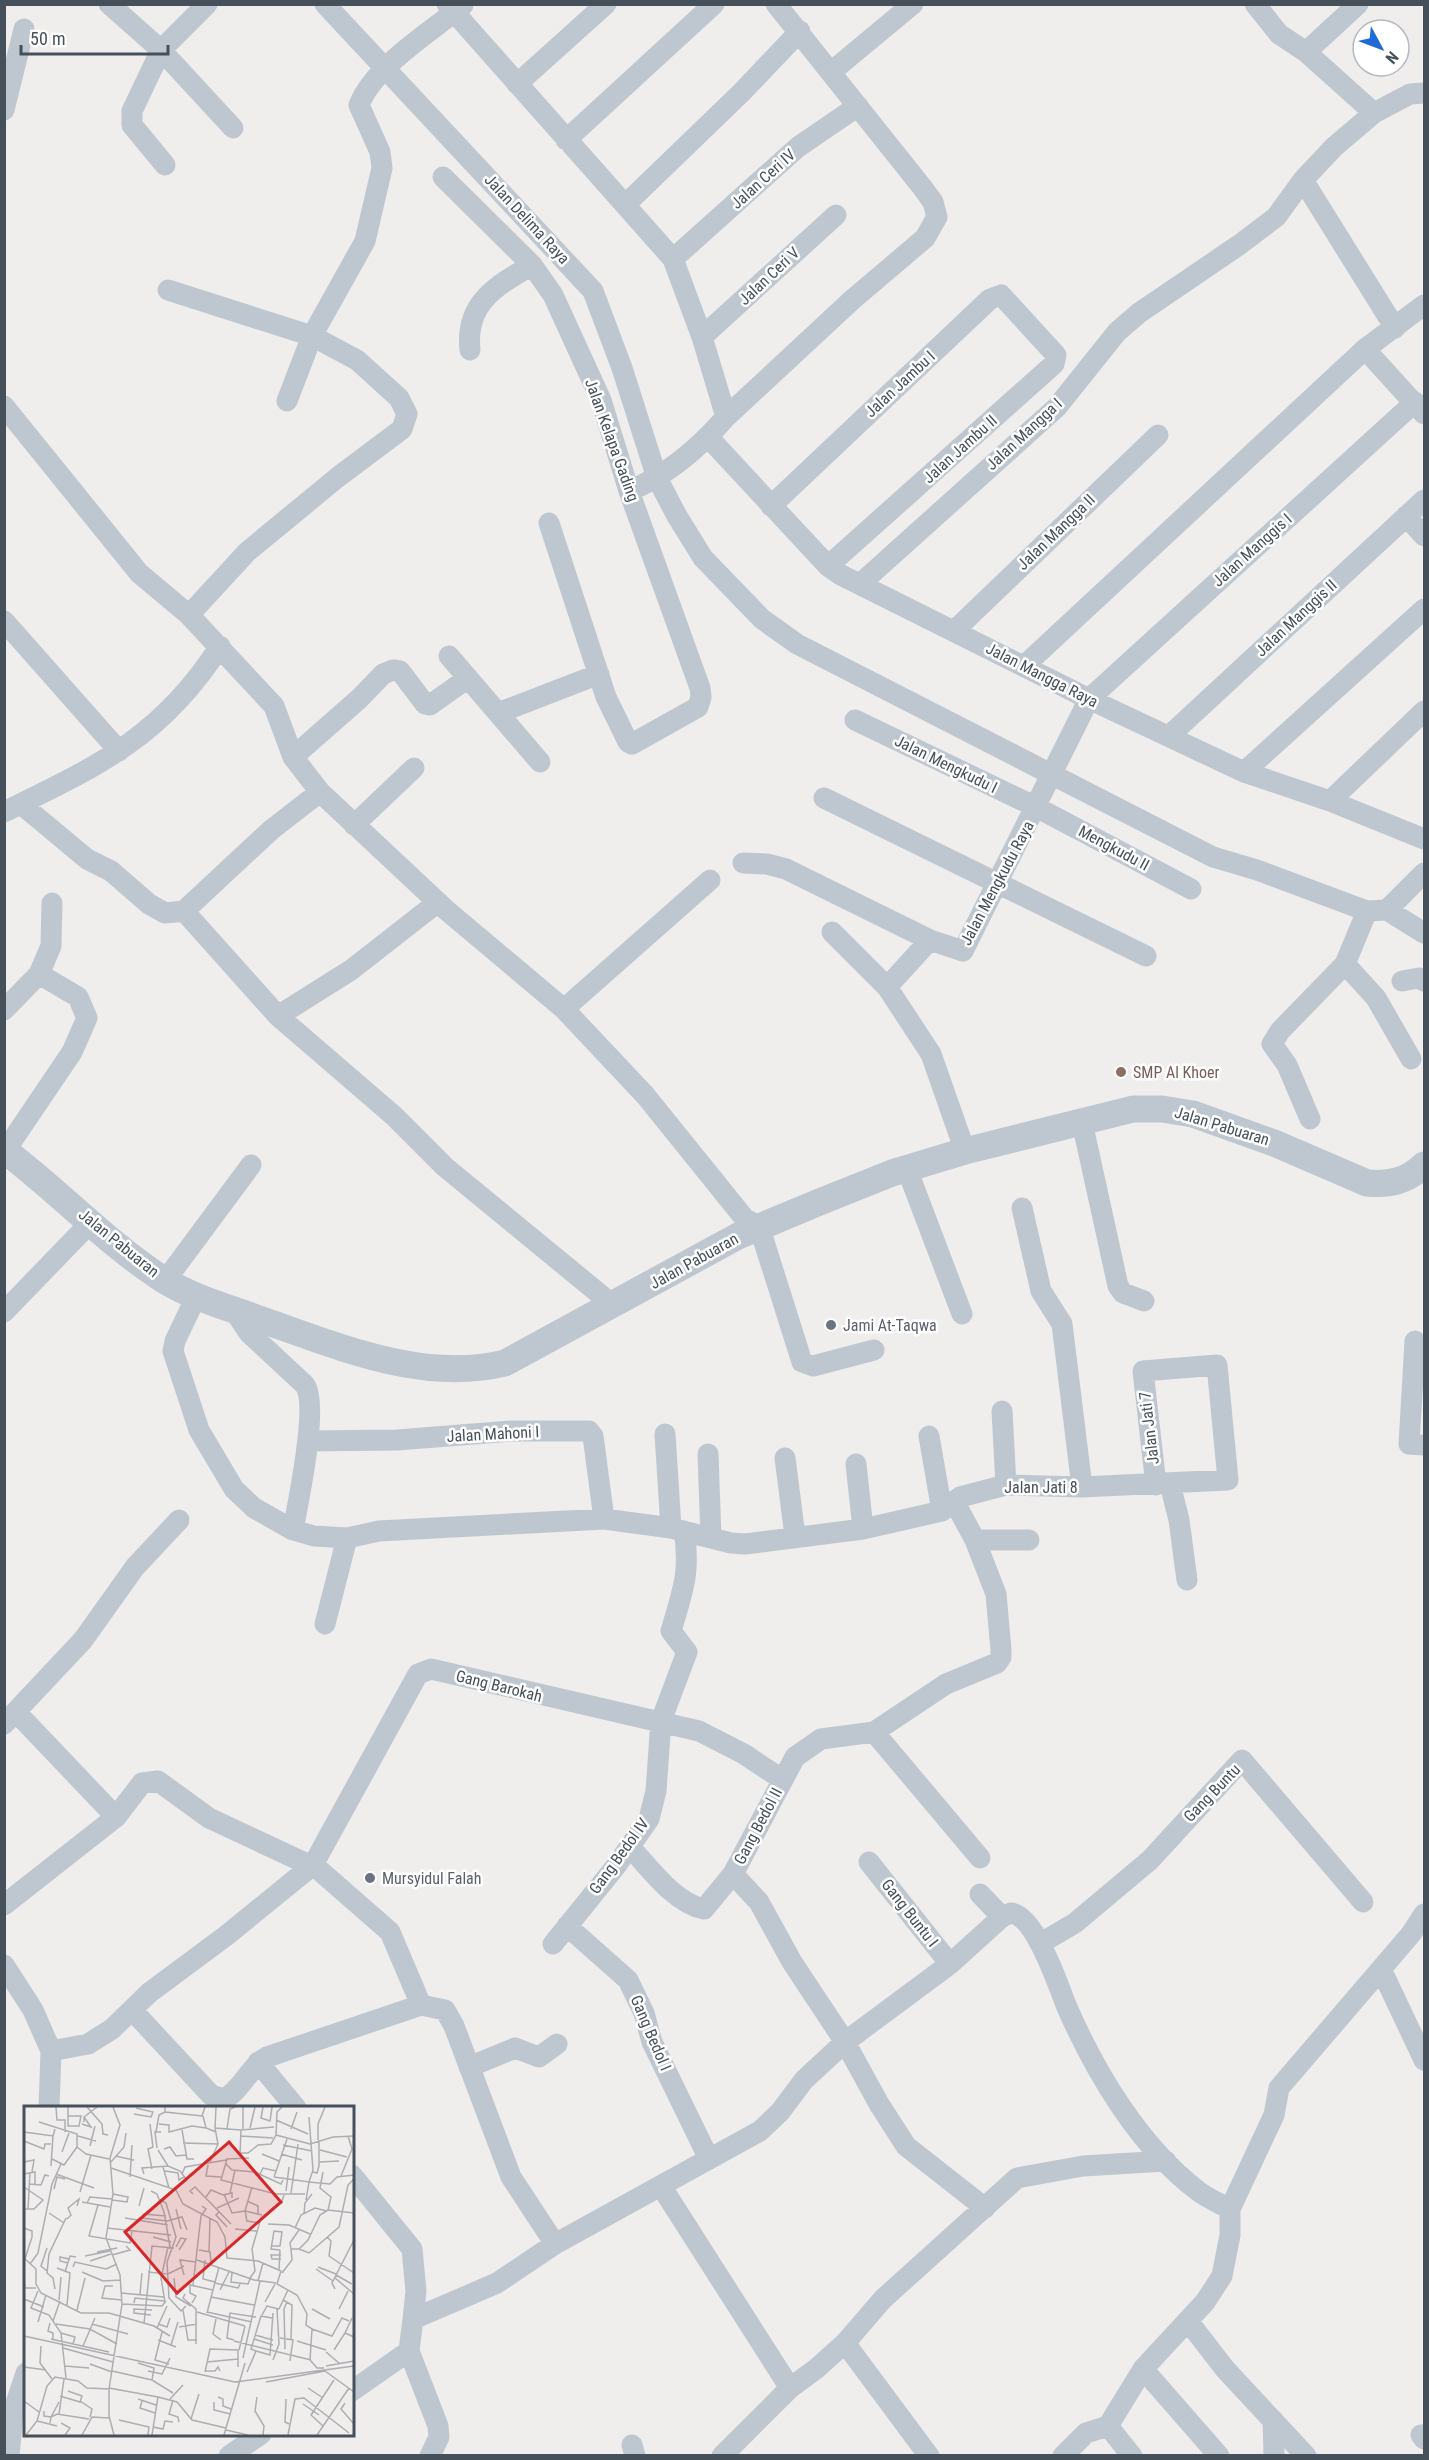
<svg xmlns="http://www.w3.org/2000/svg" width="1429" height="2460" font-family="'Roboto Condensed',sans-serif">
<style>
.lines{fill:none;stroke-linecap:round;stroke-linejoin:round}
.minor{stroke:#bec7cf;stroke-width:21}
.tertiary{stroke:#bec7cf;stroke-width:27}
.education-dot{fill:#8d6e63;stroke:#fff;stroke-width:2}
.worship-dot{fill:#6b7280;stroke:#fff;stroke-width:2}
.labels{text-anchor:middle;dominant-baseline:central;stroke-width:5;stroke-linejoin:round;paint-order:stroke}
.street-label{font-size:16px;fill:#46505a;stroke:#fff}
.education-label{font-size:16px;fill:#785e54;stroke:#fff;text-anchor:start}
.worship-label{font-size:16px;fill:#5b616d;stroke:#fff;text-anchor:start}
.inset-road{fill:none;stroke:#acaeb2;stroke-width:1.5}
.view{fill:#d62828;fill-opacity:0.15;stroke:#d62828;stroke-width:3}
.inset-edge{fill:none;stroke:#46505a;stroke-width:3}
</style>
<rect width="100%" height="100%" fill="#f0eded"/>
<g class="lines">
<path class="minor" d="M109,4L161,50L233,128
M325,4L593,291L622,368L657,478L677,516L703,558L762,619L797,644L1213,857L1257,870L1367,911L1387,910L1424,873
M447,4L673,259L702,337L726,417
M1255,4L1279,34L1306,52L1374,113
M1306,52L1358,4
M831,72L913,4
M517,84L606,4
M4,110L24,29
M566,140L714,4
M165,165L132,125V111L161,50L207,4
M443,177L532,265L553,295L601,400L629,491L700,688L701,697L698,707L632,744L628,742L606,697L549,523
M1303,180L1395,328
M626,204L742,92L800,31
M673,259L798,147L858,106
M168,290L312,336L357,360L399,398L407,414L402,429L338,477L247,552L189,615
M702,337L836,215
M1365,349L1424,414
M470,350C465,303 496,286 532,265
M287,401L312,336L365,241L382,168L380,152L359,105C374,66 431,32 463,5
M4,406L139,573L189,615L274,706L293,757L320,792L445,909L564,1009L645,1095L745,1219L759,1226L802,1362L813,1366L874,1350
M708,437L828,566L841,575L1089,699L1244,772L1330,801L1424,839
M629,491C668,475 699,448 726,417L852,300L925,238L937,217L933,202L922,187L776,4
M771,506L990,299L1001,295L1056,355L1054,364L828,566
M1406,516L1424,536
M860,584L1057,407L1117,332L1139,313L1239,245L1276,217L1303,180L1334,147L1374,113L1410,94L1424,93
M4,621L119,751
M955,630L1158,435
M449,656L540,762
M1024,666L1365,349L1424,305
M498,713L599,674
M855,720L1036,807L1191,889
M1169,736L1424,500
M293,757L360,698L383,674L393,670L400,671L425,704L430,705L468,678
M1244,772L1424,609
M824,798L1146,956
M1330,801L1424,711
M21,804L87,859L111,871L149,904L165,913L184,911L271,830L320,792
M4,812C98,766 162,737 220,646
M354,825L414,768
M743,863L767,864L786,869L930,940L963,951L1089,699L1415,402
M1387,910L1424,933
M184,911L278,1016L394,1116L445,1167L613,1305
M1367,911L1345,964L1376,998L1411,1059
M832,932L887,987L930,940
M1402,981L1419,978L1424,981
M887,987L931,1054L965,1151
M564,1009L710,880
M4,1010L39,974L51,946L52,903
M278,1016L351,970L438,902
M1310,1119L1287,1065L1272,1044L1280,1031L1345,964
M1082,1122L1118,1286L1123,1293L1144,1301
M5,1151L72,1052L87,1018L78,997L39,974
M907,1169L962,1314
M1022,1208L1041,1291L1062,1324L1082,1487
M165,1281L251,1165
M196,1297L175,1341L173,1351L199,1430L234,1489L254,1508L293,1530L314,1536L347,1538L379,1531L604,1519L671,1528L731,1543L745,1544L863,1529L942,1511L960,1497L1006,1485L1082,1487L1228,1480L1217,1365L1143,1371L1156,1485
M233,1309L249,1333L305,1385C319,1406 298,1502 293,1530
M4,1312L91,1222
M1415,1341L1409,1444L1424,1445
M1002,1411L1006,1485
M665,1434L671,1528
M929,1436L942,1511
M308,1441L397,1440L512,1431H589L593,1436L604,1519
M708,1454L711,1538
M785,1458L795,1536
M856,1464L863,1529
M1170,1484L1179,1520L1187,1580
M975,1540H1029
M325,1624L347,1538
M17,1713L116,1817
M4,1724L83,1640L135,1567L179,1520
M874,1732L980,1858
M629,1846C649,1867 674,1903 704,1909L733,1874L795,1757L821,1739L874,1732L946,1684L997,1663L1001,1657V1650L996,1594L975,1540L954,1501
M869,1862L950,1964
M733,1874L759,1902L792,1962L845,2042L879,2104L906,2146L985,2208
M980,1894L1002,1917
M4,1905L116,1817L142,1783L158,1781L209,1818L318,1869L390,1932L421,2005
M567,1926L628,1980L644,2013L652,2042L709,2159
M1041,1943L1075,1923L1150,1860L1242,1760L1363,1902
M553,1944L616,1866L649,1819L656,1791L661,1721L687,1652L671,1631C682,1593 691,1572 684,1531
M4,1965L33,2010L51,2051L49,2108
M1381,1969L1424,2060
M132,2010L211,2095L224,2099C242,2090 249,2067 267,2057L421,2005L445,2010L454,2026L511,2177L555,2244
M51,2051L88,2044L112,2029L149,1993L227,1935L313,1865L418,1674L431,1669L699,1731L744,1754L783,1780
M258,2062L296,2108
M469,2067L515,2048L539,2057L557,2044
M352,2175L412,2249L416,2291L413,2319
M661,2186L790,2388
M1230,2209L1274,2115L1279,2088L1411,1934L1424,1914
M1188,2321L1225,2369L1306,2456
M845,2343L929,2456
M409,2351L438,2426L439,2437L430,2456
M1143,2369L1219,2456
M352,2391L409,2351L413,2319L497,2283L555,2244L760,2131L780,2112L804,2080L845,2042L950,1964L1002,1917L1011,1913C1035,1916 1058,1984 1066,2005C1095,2072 1139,2146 1198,2191C1207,2198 1219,2203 1230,2209V2235L1222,2276L1205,2302L1143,2369L1108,2426L1086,2433L1063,2456
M1273,2420L1274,2456
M1108,2426L1132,2456
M1421,2435L1424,2439
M632,2445L635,2456
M9,2456L13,2412L26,2373
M229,2456L261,2434
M722,2456L790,2388L816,2369L845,2343L883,2299L1017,2178L1083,2166L1166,2161"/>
<path class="tertiary" d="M4,1150C59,1191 106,1243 164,1280C195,1299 231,1308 265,1321C340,1347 424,1383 505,1363L738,1236L822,1201L892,1173L965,1151L1133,1109H1162L1193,1114L1274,1143L1367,1183C1390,1185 1407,1181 1424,1165"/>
</g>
<circle class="education-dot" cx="1121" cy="1072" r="6"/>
<g class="worship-dot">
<circle cx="831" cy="1325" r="6"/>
<circle cx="370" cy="1878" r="6"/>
</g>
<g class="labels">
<g class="street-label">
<text transform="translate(763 179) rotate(-42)">Jalan Ceri IV</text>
<text transform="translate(527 219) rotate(47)">Jalan Delima Raya</text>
<text transform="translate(769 276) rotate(-43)">Jalan Ceri V</text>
<text transform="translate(900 384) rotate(-43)">Jalan Jambu I</text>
<text transform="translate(1024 434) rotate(-43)">Jalan Mangga I</text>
<text transform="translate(612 440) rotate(70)">Jalan Kelapa Gading</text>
<text transform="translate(960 449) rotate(-42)">Jalan Jambu II</text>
<text transform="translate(1056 532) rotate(-44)">Jalan Mangga II</text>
<text transform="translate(1252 550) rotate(-42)">Jalan Manggis I</text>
<text transform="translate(1296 618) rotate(-43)">Jalan Manggis II</text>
<text transform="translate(1042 675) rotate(27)">Jalan Mangga Raya</text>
<text transform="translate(946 764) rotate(26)">Jalan Mengkudu I</text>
<text transform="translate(1114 848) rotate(28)">Mengkudu II</text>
<text transform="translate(997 883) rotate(-62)">Jalan Mengkudu Raya</text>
<text transform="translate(1222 1126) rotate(17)">Jalan Pabuaran</text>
<text transform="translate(119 1243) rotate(39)">Jalan Pabuaran</text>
<text transform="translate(694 1261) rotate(-29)">Jalan Pabuaran</text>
<text transform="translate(1149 1428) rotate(-97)">Jalan Jati 7</text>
<text transform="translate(493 1434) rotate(-3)">Jalan Mahoni I</text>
<text x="1041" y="1487">Jalan Jati 8</text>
<text transform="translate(499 1686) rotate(14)">Gang Barokah</text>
<text transform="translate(1212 1793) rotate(-46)">Gang Buntu</text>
<text transform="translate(758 1826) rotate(-62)">Gang Bedol II</text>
<text transform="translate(619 1856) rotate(-54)">Gang Bedol IV</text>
<text transform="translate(910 1913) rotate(52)">Gang Buntu I</text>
<text transform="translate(651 2033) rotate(67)">Gang Bedol I</text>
</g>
<g class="education-label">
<text x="1133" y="1072">SMP Al Khoer</text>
</g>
<g class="worship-label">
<text x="843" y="1325">Jami At-Taqwa</text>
<text x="382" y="1878">Mursyidul Falah</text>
</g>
</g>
<g transform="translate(24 2106)">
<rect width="330" height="330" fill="#f0eded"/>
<path class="inset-road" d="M32,1L33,14H41V26M44,1V20H55L57,10H44M63,1L78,18L79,28L84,29M141,1V6L178,10L181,1M192,1L191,22L217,24M239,1L237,12L246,15L248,1M110,8L127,11L129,6L112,2M179,10L182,22L192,26M252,14L284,28M15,16L53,28V41M60,16V11L73,1M58,18L67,21L60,11M126,18L129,41L124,43L128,63M135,18L145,19V26L168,20L182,22M226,22L231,1M203,23L206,3L211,1M219,23V1M267,23L273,6M158,24L163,53H170M217,24L250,21M0,26L29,30L31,23M132,26L135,9L141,6M252,29L286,38L309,31L330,30M54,30L72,35M217,30L249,32M294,34V18L301,1M0,35L20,43L21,38H27M159,37L194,38L191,22M259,39L288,45M66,40L71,20M53,41L62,48L85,53M133,42L131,26H137M140,43L146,41L152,50L162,49M134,44L144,60M296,44L323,51M38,46L45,27M216,47H224L234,39L247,38L252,29L253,6L258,1M216,48L217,24M238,48L255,55M257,48L278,54M91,50L110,54M225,52L203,53L197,74L252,88H281M28,53L40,59L53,41M0,56L10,54L8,66M87,56L100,41L102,27M186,56L194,38M296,56L315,55M202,58L208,64L231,66L257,78L259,74M184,59L182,70L197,71M27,60L29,30M139,61L145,82M87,62L152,84L159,98L193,116L201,131L203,152L234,155L257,165L253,178L273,189L283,208L282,219L288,223L286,254L293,262H300M141,65L154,67L155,74L160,71M289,66L293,67L295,60V34M299,66L296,82L307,91L304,104M0,68L11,66V78M32,68L70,82M120,68L118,62L144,60L156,65L163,74L158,78M158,68L161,61L202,54M236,68L239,62L252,65M317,70L328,43L324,30M106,71L108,39M250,71L285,76L289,64L285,11M250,71L263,33M5,78L17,79L21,69L25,70M0,81L19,94L10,103H0M228,81L221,105L223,115L236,117M30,83L33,71L41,73M127,85L133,88L140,106L146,141M262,85L265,61M56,86L67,49M206,87L211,64M267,87L274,38M169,88L166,85L171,81L207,118M200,88L208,107L221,105L238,109M182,91L187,84L199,89L208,87V92M88,94L103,96L104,91L89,88M136,94L142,97L152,131L143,156L145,192L157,205L162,200M282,94L285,76L306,78L313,71L330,69M223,95L234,100V107M58,96L86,101M63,97L66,91L88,93M74,99L65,130L106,137L108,125M115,100L120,82M193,102L215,92M4,103L6,66M152,103L157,123M195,106L192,109L203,121M25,107L40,117M119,108L142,110M280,108L281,97L288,88M101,112L144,119M118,112L143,115L158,111L163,124M43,113L47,109L44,102L55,93L53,100M244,118L265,119L286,128M0,122L8,125V131L1,153M83,122L147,129M271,122L277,109L291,102L303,105M211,123L233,125M129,131L147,136M303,131L307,135L305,150L330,167M248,140H256L258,126L250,125L247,143L256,144M152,141L157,132L162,133L155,144M23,142L17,160L23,165M267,143L266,137L275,124M275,143L285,147L315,121L324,79L330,73M175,144L186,146L187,156M73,146L93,142M185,146L186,113M88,149L106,144L102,140M257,149H247L248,153H257M61,150L86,145M0,152L12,163V178L17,187L57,207H85L130,220L146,230M173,154L230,174L252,177M181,154L179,173L191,176M66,155L87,148M44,157L36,155V151L45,153M6,158L14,147L28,78L37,58M49,161L51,156L82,163L93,158M294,161L312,168M33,162L46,167L43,199M292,163L309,175M255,164L256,144M41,166L46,150L52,151M58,166L79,175L97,174M124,166L144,168L160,160M208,167L207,176L224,178L226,173M258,167L268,154L267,143H275L284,134L296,109L304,104L330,107M160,169L156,154L172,156M312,169L328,178M150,172L152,191L167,200M226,172L231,165L228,143L237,112L258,95L260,89M311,172L330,188M0,175L1,182H12M234,175L239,157M191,177L214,182L216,178M169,179L177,110L182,103L178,100M89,180H81L78,192L98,194M31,183L29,172L23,167L25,148L42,112M311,183L308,177L330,134M196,184L205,166M14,185L7,202L25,209L37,227L42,272M97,187L140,191M116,188L118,167M161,188L159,192L172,203V238M187,191L230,199M0,193L20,201M35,194L37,171M259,194L268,199L267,233M141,196L137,172L144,141M241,196L251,178M110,197L111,192L140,195M168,197L172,190L166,187V179L189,184M98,198L138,200L142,195M255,203L264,184M288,203L306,213M315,203L324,185M53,204L61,172M159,204L164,234H173M173,206L221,220M183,206L228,216M183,207L195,161M127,209L110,207V203L128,204M238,209L243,200L255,203M328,212L321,227L330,231M192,213L189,228L197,234M29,215L36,195M14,216L22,189M26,217L24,225L29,227V233M32,218L66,223L93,238M68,218L104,228M120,218L128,140L150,142M134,218L143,221L146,212M155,221L173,218M133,222L143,200M288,223L308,230L318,212L325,215M138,226L131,254L145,258M37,227L51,231L49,238M231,229L249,234M0,230L211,276L330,260M256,232L269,234L266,255M27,233L85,246M230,233L249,239M134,234L152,241M210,234L203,232L206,207L232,211M210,235L287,254M273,235L302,244M147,239L154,216M17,240L16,257L28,273M59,240L71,212M39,242L89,256M261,243L260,203L263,196M215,244L221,220M310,244L321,227M232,245L246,249L249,207M232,245L227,243L237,210L248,212M302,246L316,258M219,252L236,175M249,254L255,238L253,203M183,256L214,253M114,257L130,262L128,274M66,258L88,266M41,260L65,262M302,260L330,255M0,261L22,264M88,265L128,274L149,287M124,265L138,268L146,252M181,265H191L194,261L196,265M301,265L330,286M181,266L186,243L214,244V261M223,266L232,245M242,276L301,265M85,282L134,291M284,282L299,292M85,283L98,198L96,169L82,132L89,88L86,52L96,19L89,1M36,290L56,296L58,290L44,285M194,291L199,293V300L207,303M233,291L231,305L240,320L239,329M114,293L132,299M146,293L159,279M262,293L261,316L265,318M149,294L145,308L154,311L155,316M0,295L15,306M56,295L68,303L66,311M118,295L116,302L131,307M190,296V304L206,308M321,297L317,303L330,318M279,298L295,309M20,305V310L27,311L35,296M35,308L40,273M167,313L175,288M95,314L125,321L124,329M13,315L33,320M26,317L27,311L33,308L65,313M37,317L46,322L41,329M299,320L287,309L310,274M129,321L139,323L141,315L149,316M202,324L224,329M2,329L13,315L23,280L31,271L54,275L63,282L85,283V310L90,329M58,329L68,311L85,312M128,329L134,291L153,296L168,314L202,322M200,329L221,257M264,329L271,293L280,292L325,327M293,329L325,282"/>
<path class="view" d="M205,36L257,96L153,187L101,126Z"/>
<rect width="330" height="330" class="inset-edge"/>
</g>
<rect width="1429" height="2460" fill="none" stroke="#46505a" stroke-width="12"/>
<g transform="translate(1381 48) rotate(131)"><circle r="28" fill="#ffffff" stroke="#b5b9bd" stroke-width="1.5"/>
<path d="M0-4.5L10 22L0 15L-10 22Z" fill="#1e6ad9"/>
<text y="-9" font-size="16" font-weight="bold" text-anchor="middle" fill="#46505a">N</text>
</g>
<path d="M21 45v9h147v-9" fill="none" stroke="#46505a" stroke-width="3"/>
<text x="30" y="45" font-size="18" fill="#46505a" stroke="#ffffff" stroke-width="4.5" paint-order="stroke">50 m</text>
</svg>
